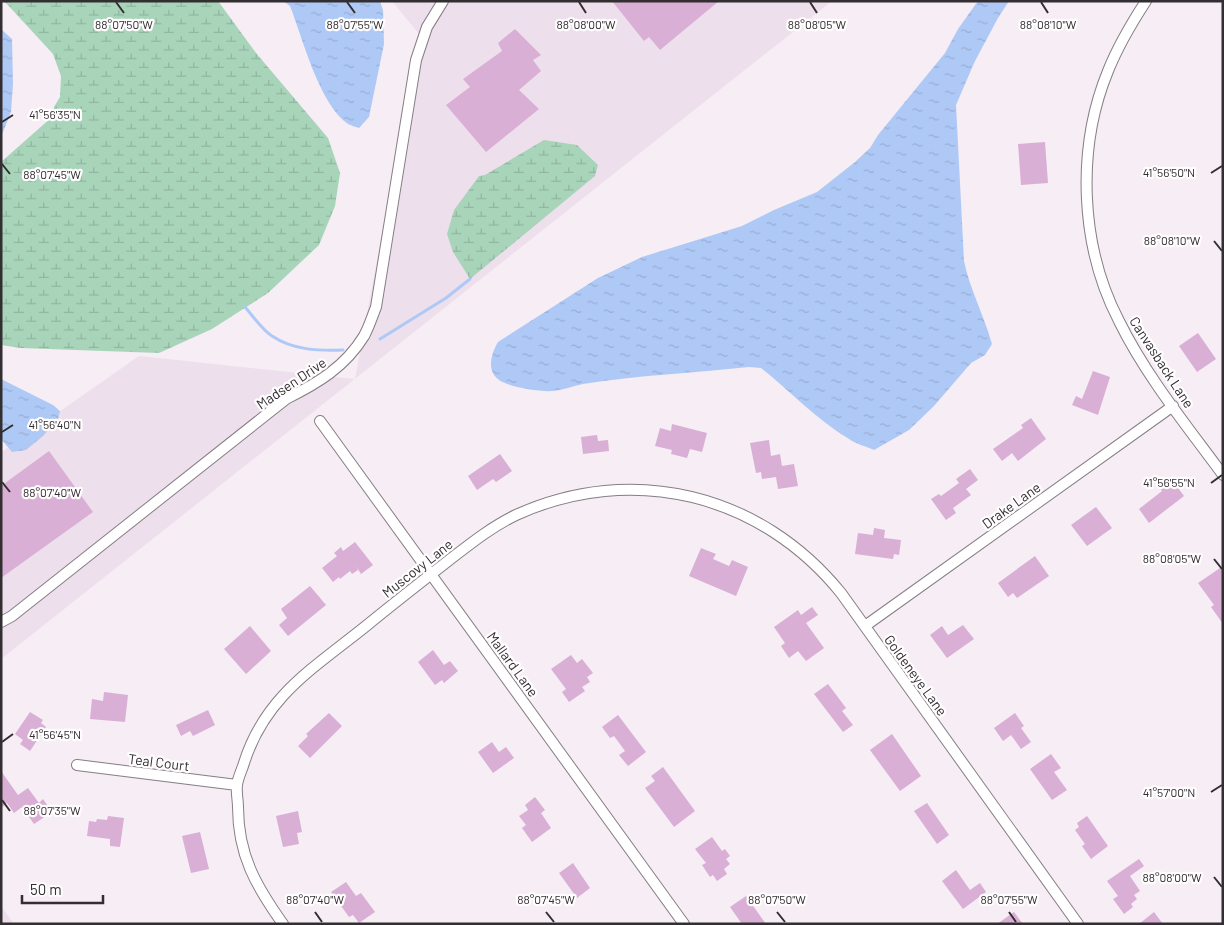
<svg xmlns="http://www.w3.org/2000/svg" width="1224" height="925" font-family="Barlow,sans-serif">
<style>
.built{fill:#eedfec}
.wetland{fill:url(#wetland-marsh)}
.water{fill:url(#water-ripples)}
.lines{fill:none;stroke-linecap:round;stroke-linejoin:round}
.stream{stroke:#afc9f6;stroke-width:3}
.building{fill:#d9afd5}
.minor-casing{stroke:#867e85;stroke-width:12}
.minor{stroke:#fff;stroke-width:10}
.ticks{fill:none;stroke:#322e31;stroke-width:2}
.labels{text-anchor:middle;dominant-baseline:central;stroke-width:4.5;stroke-linejoin:round;paint-order:stroke}
.street-label{font-size:14px;fill:#322e31;stroke:#fffdfe}
.ticks-label{font-size:12px;text-anchor:middle;fill:#322e31;stroke:#fffdfe;stroke-width:4.5;stroke-linejoin:round;paint-order:stroke}
</style>
<defs>
<pattern id="wetland-marsh" width="20" height="14" patternUnits="userSpaceOnUse" patternTransform="scale(1.25)"><rect width="20" height="14" fill="#a8d4ba"/><path d="M1 5h8M5 5V1M11 12h8M15 12V8" fill="none" stroke="#91b6a0"/></pattern>
<pattern id="water-ripples" width="26" height="14" patternUnits="userSpaceOnUse" patternTransform="scale(1.25)"><rect width="26" height="14" fill="#afc9f6"/><path d="M2 4q2-2 4 0t4 0M15 11q2-2 4 0t4 0" fill="none" stroke="#97add3"/></pattern>
</defs>
<rect width="100%" height="100%" fill="#f6edf5"/>
<path class="built" d="M392,1H832L1,659V450L3,451L139,356L355,379L419,34Z
M1,906L14,924H1Z"/>
<path class="wetland" d="M1,1H218L256,53L328,138L340,173L335,206L319,245L268,293L212,329L159,353L21,348L1,345V162L52,117L54,107L60,97L61,76L53,54L6,3Z
M544,140L577,145L598,165L595,176L470,279L453,252L447,234L454,210L479,176L485,175Z"/>
<path class="water" d="M283,1H380L383,10L384,44L369,117L359,128C356,127 352,126 348,124C319,104 303,39 290,6Z
M978,1H1009L998,18L975,61L956,105L964,261C970,290 984,315 992,344L985,355L971,363L934,406L909,430L874,450C865,446 856,444 849,439C817,420 790,391 761,368L749,367C694,373 638,375 583,384C573,386 563,390 553,391C542,392 515,388 505,383C485,375 490,356 498,342L598,278L642,257L742,226L774,210L817,192L855,162L870,148L878,135L945,53L958,29Z
M1,29L12,39L13,84L11,112L1,137Z
M1,379L53,405L60,411L58,419L43,436L26,450L12,452L1,439Z"/>
<g class="lines">
<path class="stream" d="M245,307C253,316 262,330 272,336C293,350 318,351 343,350
M380,339L446,298L470,279"/>
</g>
<path class="building" d="M612,1H719L660,50L649,37L644,41Z
M515,29L541,55L533,60L541,71L519,90L539,109L486,152L446,105L470,87L463,79L502,51L498,43Z
M1045,142L1048,183L1021,185L1018,144Z
M1198,333L1216,359L1197,372L1179,346Z
M1093,371L1110,377L1098,415L1072,405L1076,396L1082,399Z
M1031,418L1046,439L1018,461L1012,453L1002,461L993,449L1023,428L1021,425Z
M672,424L707,433L702,452L690,449L687,458L671,454L672,450L655,446L660,428L671,431Z
M597,435L598,441L608,440L609,451L583,454L581,437Z
M769,440L771,456L780,454L782,466L794,464L798,486L778,489L776,477L762,479L761,472L756,473L750,443Z
M49,451L93,512L1,578V486Z
M500,454L512,471L496,482L493,479L477,490L468,476Z
M970,469L978,480L966,489L971,495L953,508L956,513L946,520L931,499L939,494L941,496L959,483L956,479Z
M1170,477L1184,496L1149,523L1139,509L1162,491L1158,486Z
M1096,507L1112,528L1087,546L1071,525Z
M874,528L885,530L884,538L901,540L899,555L894,554L893,559L855,554L858,533L873,535Z
M355,542L373,565L361,574L356,566L358,570L352,574L350,571L340,579L339,577L333,582L322,568L337,556L334,553L341,547L343,551Z
M701,548L716,554L713,559L729,566L732,560L748,567L736,596L689,576Z
M1035,556L1049,576L1017,598L1013,593L1008,597L998,583Z
M1223,566V624L1211,607L1214,605L1198,583Z
M310,586L326,605L288,636L279,625L287,618L281,609Z
M812,607L818,615L806,623L824,648L806,661L798,651L789,658L781,646L785,643L774,627L798,610L801,615Z
M963,625L974,639L947,658L930,635L942,626L948,635Z
M250,626L271,651L246,674L224,649Z
M433,650L444,665L450,661L458,671L444,683L442,680L435,685L418,662Z
M571,655L577,663L582,659L593,673L587,677L590,682L582,687L585,691L569,702L562,692L566,689L551,669Z
M828,684L846,708L842,711L853,725L843,732L814,694Z
M104,692L128,695L125,722L90,719L92,699L103,701Z
M208,710L215,725L193,736L190,731L181,736L176,725Z
M30,712L43,720L41,723L46,727L30,751L20,744L23,740L15,734Z
M329,713L342,726L310,758L298,746L308,736L306,734Z
M1015,713L1024,726L1021,728L1031,742L1021,749L1011,735L1003,741L994,728Z
M618,715L646,752L628,766L619,755L625,751L614,736L610,738L602,727Z
M892,734L921,776L900,791L870,750Z
M492,742L499,752L506,747L514,758L493,773L478,752Z
M1051,754L1061,768L1054,772L1067,790L1052,800L1030,769Z
M663,767L695,811L674,827L645,788L655,781L651,776Z
M1,771L18,795L28,788L39,803L43,799L52,812L34,824L22,807L14,813L7,803L1,808Z
M535,797L545,810L541,813L551,828L532,842L522,828L526,825L519,816L528,810L525,805Z
M927,803L949,835L937,844L914,811Z
M298,811L302,832L297,833L299,844L283,847L276,816Z
M108,816L124,818L120,847L110,846V839L87,836L89,821L96,822L97,819L107,820Z
M1087,816L1108,846L1091,859L1082,846L1085,844L1075,830L1079,827L1077,823Z
M200,832L209,869L191,873L182,836Z
M712,837L722,851L725,849L730,856L726,859L730,864L724,869L727,874L717,881L713,875L710,877L702,865L706,863L695,849Z
M1139,859L1144,866L1130,876L1140,891L1134,895L1137,899L1131,904L1133,907L1124,914L1113,899L1118,896L1107,881Z
M573,863L590,888L577,898L559,873Z
M956,870L970,890L980,883L986,892L963,909L942,881Z
M346,882L356,896L361,893L375,912L359,923L353,915L349,917L331,892Z
M746,896L766,924H742L730,907Z
M1014,912L1023,924H997Z
M1154,912L1163,924H1139Z"/>
<g class="lines">
<g class="minor-casing">
<path id="minor" d="M1146,1C1131,24 1118,46 1108,71C1076,149 1080,246 1119,321C1146,376 1187,426 1223,475
M320,421L684,924
M1,622L12,616L286,399C318,383 345,367 364,336C369,327 372,317 376,307L416,60L427,27L443,1
M865,626L1173,406
M77,765L237,785
M283,924C256,886 238,855 238,807C238,800 236,792 237,785C238,777 242,770 244,763C265,696 314,668 366,626C393,604 421,582 448,561C470,544 491,527 516,515C632,462 761,494 841,593L1078,924"/>
</g>
<use href="#minor" class="minor"/>
</g>
<path class="ticks" d="M116,2L124,13M347,2L355,13M579,2L586,13M810,2L817,13M1041,2L1048,13M2,122L13,115M2,164L10,174M1211,173L1222,166M1214,241L1222,251M2,432L13,425M2,482L10,492M1211,483L1222,475M1214,559L1222,569M2,742L13,734M1211,792L1222,785M2,800L10,811M1214,877L1222,887M315,912L322,922M546,912L554,922M777,912L785,922M1009,912L1016,922"/>
<g class="labels">
<g class="street-label">
<text transform="translate(1162 362) rotate(57)">Canvasback Lane</text>
<text transform="translate(291 383) rotate(-34)">Madsen Drive</text>
<text transform="translate(1011 505) rotate(-36)">Drake Lane</text>
<text transform="translate(417 568) rotate(-38)">Muscovy Lane</text>
<text transform="translate(513 664) rotate(54)">Mallard Lane</text>
<text transform="translate(916 675) rotate(54)">Goldeneye Lane</text>
<text transform="translate(159 762) rotate(7)">Teal Court</text>
</g>
</g>
<g class="ticks-label">
<text x="124" y="29">88°07'50"W</text>
<text x="355" y="29">88°07'55"W</text>
<text x="586" y="29">88°08'00"W</text>
<text x="817" y="29">88°08'05"W</text>
<text x="1048" y="29">88°08'10"W</text>
<text x="55" y="119">41°56'35"N</text>
<text x="1169" y="177">41°56'50"N</text>
<text x="52" y="179">88°07'45"W</text>
<text x="1172" y="245">88°08'10"W</text>
<text x="55" y="429">41°56'40"N</text>
<text x="1169" y="487">41°56'55"N</text>
<text x="52" y="497">88°07'40"W</text>
<text x="1172" y="563">88°08'05"W</text>
<text x="55" y="739">41°56'45"N</text>
<text x="1169" y="797">41°57'00"N</text>
<text x="52" y="815">88°07'35"W</text>
<text x="1172" y="882">88°08'00"W</text>
<text x="315" y="904">88°07'40"W</text>
<text x="546" y="904">88°07'45"W</text>
<text x="777" y="904">88°07'50"W</text>
<text x="1009" y="904">88°07'55"W</text>
</g>
<rect width="1224" height="925" fill="none" stroke="#322e31" stroke-width="5"/>
<path d="M22 895v8h81v-8" fill="none" stroke="#322e31" stroke-width="2.5"/>
<text x="30" y="895" font-size="15" fill="#322e31" stroke="#fffdfe" stroke-width="4" paint-order="stroke">50 m</text>
</svg>
